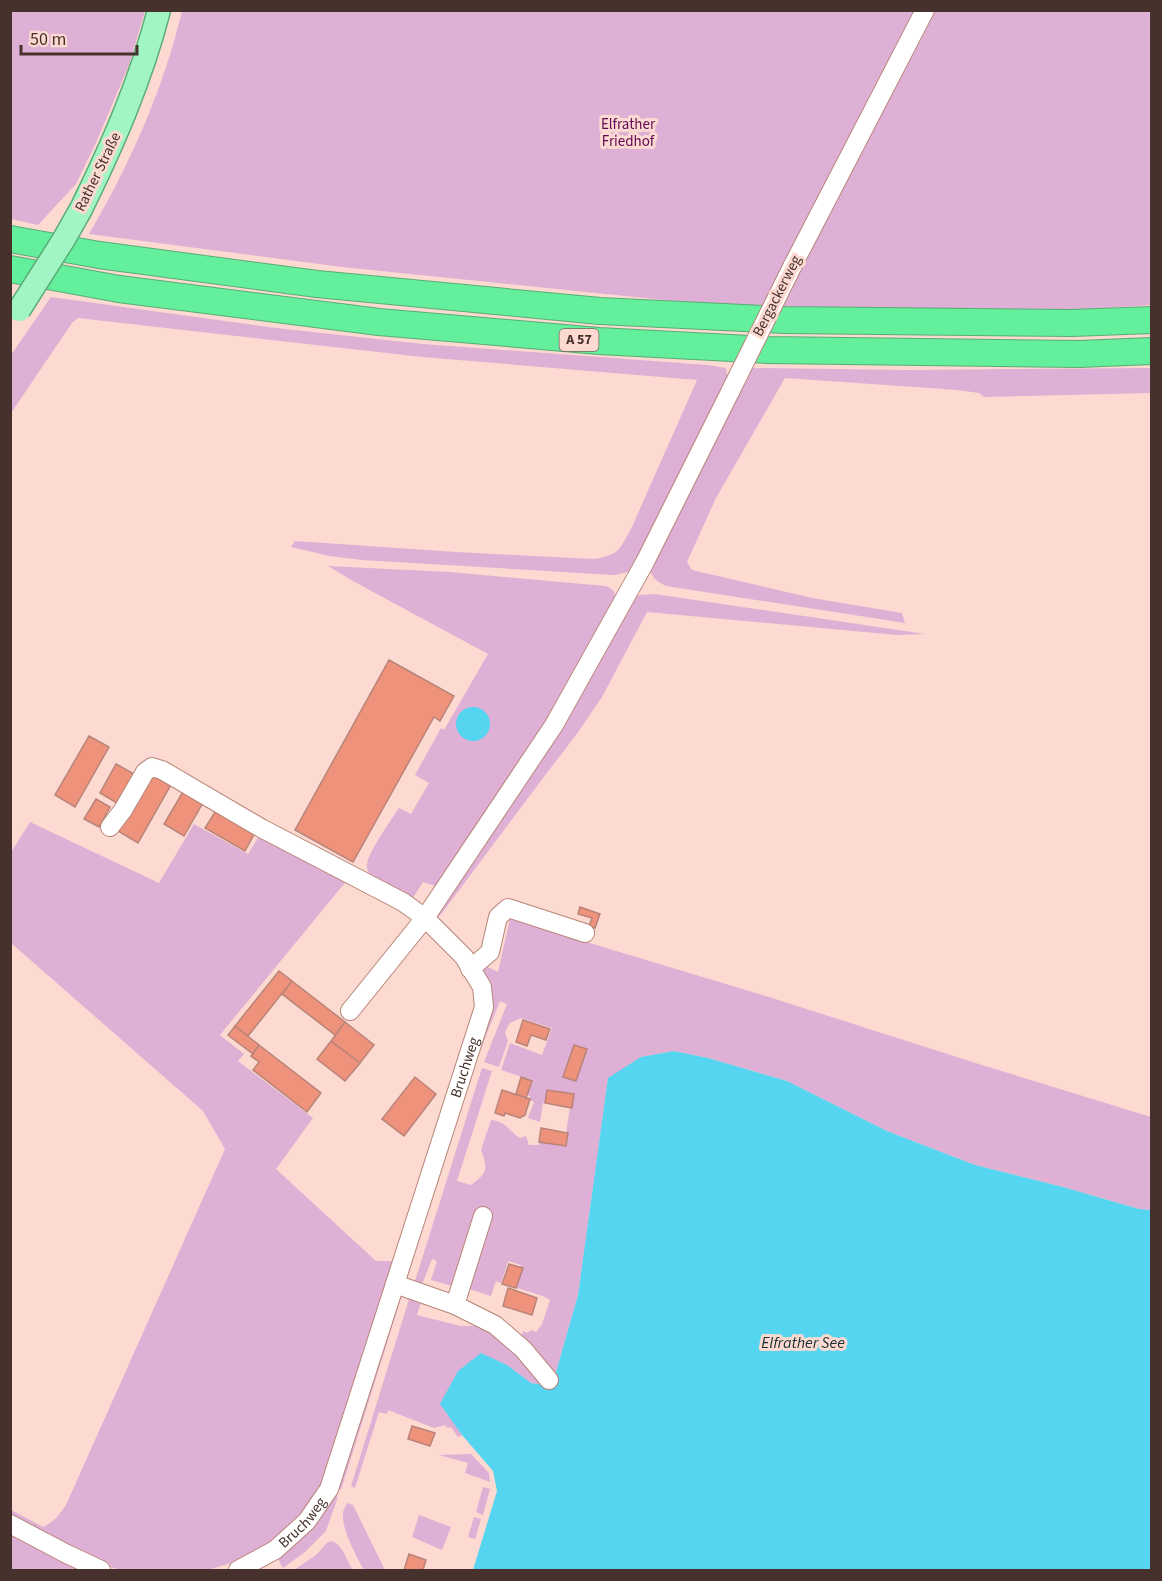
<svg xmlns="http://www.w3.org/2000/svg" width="1162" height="1581" font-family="'Source Sans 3',sans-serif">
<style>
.green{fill:#dfb0d5}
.water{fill:#55d5f0}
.building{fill:#ee927c;stroke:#b88478;stroke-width:1.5}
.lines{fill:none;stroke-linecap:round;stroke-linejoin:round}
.minor-casing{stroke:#b88477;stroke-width:20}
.major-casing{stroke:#59ac75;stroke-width:25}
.highway-casing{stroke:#59ac75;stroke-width:28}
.minor{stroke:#fff;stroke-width:18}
.major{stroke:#a1f5c4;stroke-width:22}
.highway{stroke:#63ef9c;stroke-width:26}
.minor-bridge-casing{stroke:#b88477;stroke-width:20;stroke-linecap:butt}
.major-bridge-casing{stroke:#59ac75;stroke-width:25;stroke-linecap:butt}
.minor-bridge{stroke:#fff;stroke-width:18}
.major-bridge{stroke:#a1f5c4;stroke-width:22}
.labels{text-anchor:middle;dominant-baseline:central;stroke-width:6;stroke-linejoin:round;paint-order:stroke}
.shield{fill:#fcdad1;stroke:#7d645e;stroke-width:1.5}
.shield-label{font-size:14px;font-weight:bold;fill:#47312c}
.park-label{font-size:15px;fill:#610656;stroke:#fcdad1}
.street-label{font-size:15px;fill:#47312c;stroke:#fcdad1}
.water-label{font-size:16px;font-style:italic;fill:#1a3035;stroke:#fcdad1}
</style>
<rect width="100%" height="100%" fill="#fcdad1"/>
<path class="green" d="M1147,10L1151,14V305L1072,310L742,308L342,267L89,234C130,164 163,90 182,11Z
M10,11H145L129,65L95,145L76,184L38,225L11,219Z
M51,297L276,328L423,344L708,365L726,368L727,374L731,376L631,571L615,575L596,574L362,560L329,556L291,547L295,541L456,552L594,559C619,555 619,550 631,529L697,380L422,357L78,318L72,323L11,413V355Z
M753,368L908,370L1151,368V393L984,397L979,393L957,390L785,378L716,498L687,562L692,570L812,598L902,613L905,623L666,586C658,582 652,579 650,569L738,389L742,390Z
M328,566L450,572L605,586C613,588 615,592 617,600L545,729L435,886L423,882L411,901L372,877C369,873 366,869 367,864C369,851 391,820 399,808L411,814L429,783L415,775L441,728L444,730L488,654L351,580Z
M655,594L925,634L897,635L647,612L602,697L576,735L543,778L439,917L437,914L631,601L639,595Z
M30,822L159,883L194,824L248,854L261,833L348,879L220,1035L244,1054L238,1061L313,1118L276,1169L376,1261H396L323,1485L304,1510L278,1538L247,1558L208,1570H123C95,1565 72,1549 48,1534C36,1527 23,1521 11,1515V1510L43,1527C54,1522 59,1515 66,1505L225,1149L203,1111L11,943L10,854Z
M510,919L769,997L982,1065L1151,1117V1210L1139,1209L1063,1187L975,1165L887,1131L787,1081L708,1058L674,1051L641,1057L608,1079L578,1295L556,1372L552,1370L521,1339L523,1331L527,1333L531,1330L536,1332L542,1324L550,1300L543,1296L514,1287L521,1265L508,1261L501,1283L496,1281L491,1296L466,1288L456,1287L431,1280L437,1261L432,1259L421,1287L414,1284L482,1068L492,1071L457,1181L471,1185C488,1173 488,1168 481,1150L491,1120C508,1122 508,1131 520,1138L526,1136L529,1145H539L542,1130L566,1133L570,1107L543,1103L540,1122L528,1118L534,1102L529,1100L530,1096L527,1095L531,1080L501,1070L510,1043L542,1055L552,1028L521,1018L510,1023L505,1032L508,1041L499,1067L484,1062L507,1004L500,1001L479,1053L472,1051L491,998L482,964L498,972Z
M474,1065L341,1490L335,1488Z
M411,1293L423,1296L417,1315L461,1326H479L515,1348L544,1385L531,1383L454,1423L462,1435L458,1437L451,1427L448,1428L445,1425L434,1428L388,1410L387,1414L379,1412L355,1488L351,1486Z
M471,1454L489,1473L490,1482L465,1473L468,1463L439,1455Z
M483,1487L490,1489L483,1515L476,1512Z
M330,1494L338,1497L326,1531L305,1552L283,1568L278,1559L307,1533Z
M347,1503L353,1505L385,1570H364C356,1556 341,1528 343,1512C344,1508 346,1506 347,1503Z
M419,1515L451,1527L442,1550L412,1537Z
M474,1517L481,1519L475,1539L468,1537Z
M11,1534L86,1570H11Z
M332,1541C344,1546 346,1560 353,1570H294L316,1555L328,1542Z"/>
<path class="water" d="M456 724a17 17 0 1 1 34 0a17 17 0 1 1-34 0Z
M674,1051L708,1058L787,1081L887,1131L975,1165L1063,1187L1139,1209L1151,1210V1570H473L497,1491L493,1471L462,1435L440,1404L458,1371L481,1353L507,1365L531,1383L544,1385L556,1372L578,1295L608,1078L641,1057Z"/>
<path class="building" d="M389,660L454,696L440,721L434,717L353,862L295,830Z
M89,736L109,747L75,807L55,795Z
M116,764L134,774L117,803L100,793Z
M152,771L172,783L138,843L118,831Z
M184,790L204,801L184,836L164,824Z
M96,799L110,807L99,827L84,819Z
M217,809L256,831L245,851L205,828Z
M580,907L600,914L595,928L589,926L592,918L578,914Z
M279,971L292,981L248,1036L235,1026Z
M292,981L345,1022L335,1035L282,994Z
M523,1020L550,1029L546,1040L531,1035L527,1046L516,1042Z
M345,1022L374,1045L360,1063L331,1041Z
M235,1026L259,1045L253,1054L228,1035Z
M331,1041L360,1063L345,1081L317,1059Z
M259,1045L321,1093L307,1112L253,1070L259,1062L251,1056Z
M574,1045L587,1049L576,1081L563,1077Z
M415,1077L436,1094L404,1136L382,1119Z
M521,1077L532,1081L526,1098L516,1094Z
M502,1090L530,1099L525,1115L520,1118L505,1113L504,1116L495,1113Z
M547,1090L574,1094L572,1108L545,1103Z
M541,1128L568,1133L566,1146L539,1142Z
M509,1264L523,1268L516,1288L502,1284Z
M508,1288L537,1298L532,1315L503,1306Z
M412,1426L435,1433L430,1446L408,1439Z
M409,1554L426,1560L423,1570H404Z"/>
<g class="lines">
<g class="minor-casing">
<g id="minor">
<path d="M792,267L925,10"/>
<path d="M110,827L123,810L145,772L152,767L162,770L261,828L403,902L425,918L350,1011"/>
<path d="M470,969L490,952L498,917L508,908L585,933"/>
<path d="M395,1284L455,1305L495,1325L523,1349L549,1380"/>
<path d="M455,1305L483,1216"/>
<path d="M10,1524L65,1553L101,1570"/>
<path id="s1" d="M238,1570L275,1550L307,1521L329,1489L484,1007L482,987L464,957L425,918L554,725L645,562L731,390"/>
</g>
</g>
<g class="major-casing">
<path id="major" d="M81,209C113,144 141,80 159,10"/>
</g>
<g class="highway-casing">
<path id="highway" d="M10,239L99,255L317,284L600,311L784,320L1072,323L1152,320
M10,269L119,289L379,322L599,341L769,350L1079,354L1152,351"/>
</g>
<use href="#minor" class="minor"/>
<use href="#major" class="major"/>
<use href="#highway" class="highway"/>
<g class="minor-bridge-casing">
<path id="minor-bridge" d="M731,390L792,267"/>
</g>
<g class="major-bridge-casing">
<path id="major-bridge" d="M19,310L64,239L81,209"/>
</g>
<use href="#minor-bridge" class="minor-bridge"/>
<use href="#major-bridge" class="major-bridge"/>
</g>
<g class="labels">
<rect class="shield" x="559.5" y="329" width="39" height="22" rx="4.5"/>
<g class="shield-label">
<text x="579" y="340">A 57</text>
</g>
<g class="park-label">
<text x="628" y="124">Elfrather<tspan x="628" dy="17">Friedhof</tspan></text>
</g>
<g class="street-label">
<text transform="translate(98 172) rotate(-64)">Rather Straße</text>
<text transform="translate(777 296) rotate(-63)">Bergackerweg</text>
<text stroke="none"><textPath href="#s1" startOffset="567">Bruchweg</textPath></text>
<text stroke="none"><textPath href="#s1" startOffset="81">Bruchweg</textPath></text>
</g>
<g class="water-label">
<text x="803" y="1343">Elfrather See</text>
</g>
</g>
<rect width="1162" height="1581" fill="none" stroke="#47312c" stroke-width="24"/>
<path d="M21 45v9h116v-9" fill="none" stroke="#47312c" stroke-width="3"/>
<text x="30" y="45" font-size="18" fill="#47312c" stroke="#fcdad1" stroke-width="4.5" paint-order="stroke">50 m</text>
</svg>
